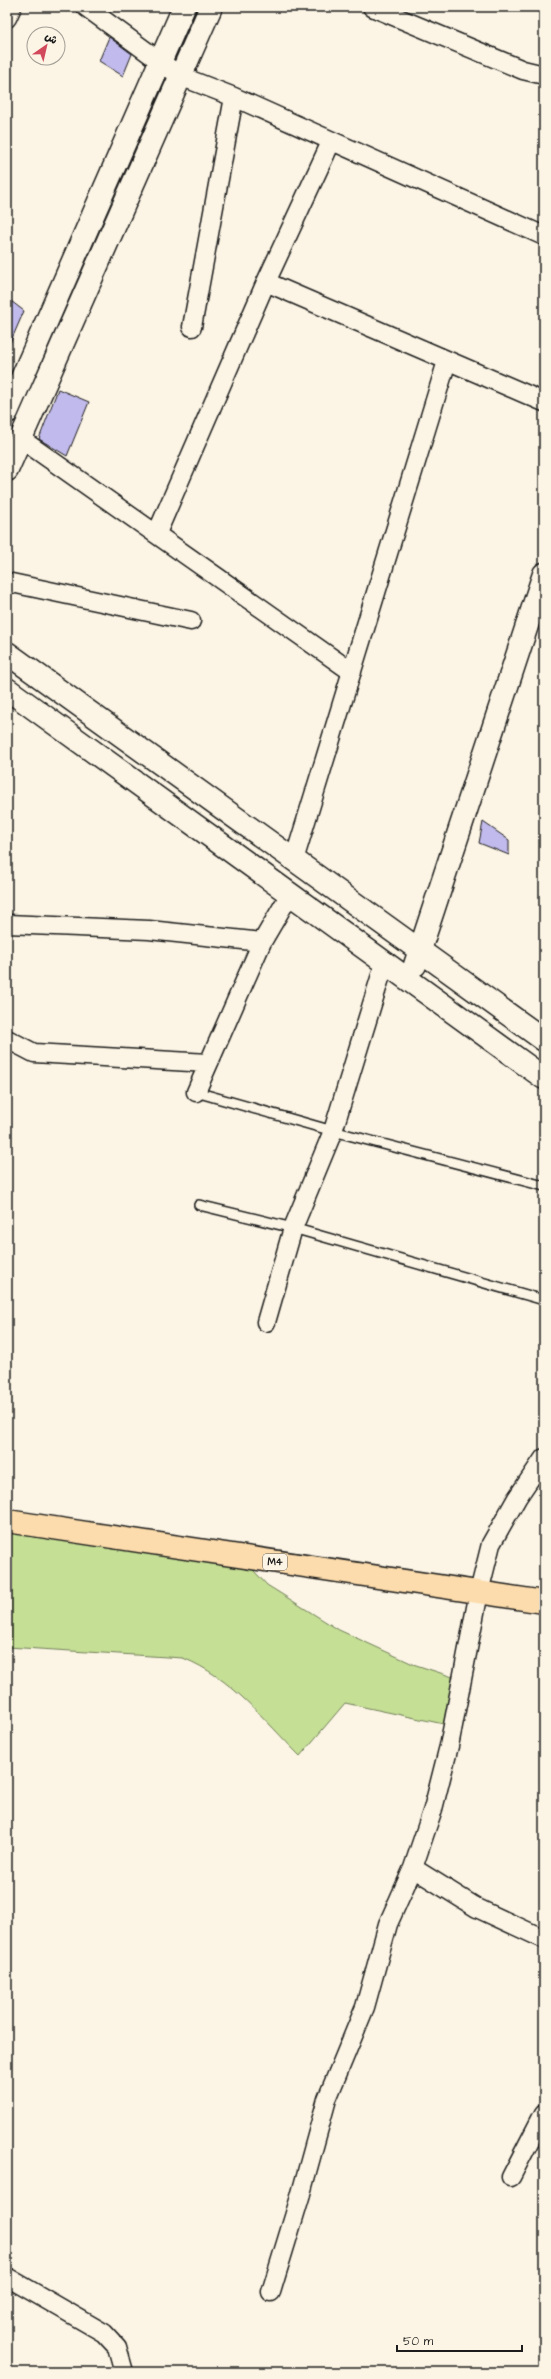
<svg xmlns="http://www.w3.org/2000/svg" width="551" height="2379" font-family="'Architects Daughter','Playpen Sans Arabic',sans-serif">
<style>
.green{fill:#c5df95;stroke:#707e58}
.building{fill:#c1baec;stroke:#1c1c1c}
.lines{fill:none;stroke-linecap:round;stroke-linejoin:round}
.lane-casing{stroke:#1c1c1c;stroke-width:12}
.street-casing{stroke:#1c1c1c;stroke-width:21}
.secondary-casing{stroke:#1c1c1c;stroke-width:25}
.highway-casing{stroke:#1c1c1c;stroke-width:25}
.lane{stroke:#fcf5e5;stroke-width:9}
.street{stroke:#fcf5e5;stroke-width:18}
.secondary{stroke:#fcf5e5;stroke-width:22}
.highway{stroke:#fcdcac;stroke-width:22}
.labels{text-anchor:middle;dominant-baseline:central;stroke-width:3;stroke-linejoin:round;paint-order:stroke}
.shield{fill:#fcf5e5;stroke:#5f5d58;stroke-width:1}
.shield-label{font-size:10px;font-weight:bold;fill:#1c1c1c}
</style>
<rect width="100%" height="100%" fill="#fcf5e5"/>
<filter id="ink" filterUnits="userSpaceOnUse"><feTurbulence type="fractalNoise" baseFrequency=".025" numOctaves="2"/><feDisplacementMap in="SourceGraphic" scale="8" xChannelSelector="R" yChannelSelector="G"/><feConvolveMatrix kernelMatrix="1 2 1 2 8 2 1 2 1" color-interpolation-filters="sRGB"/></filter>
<g filter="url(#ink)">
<path class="green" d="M7,1521L241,1557L267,1585L339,1630L413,1664L462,1680L453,1726L345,1703L300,1756C264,1720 231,1677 183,1658L7,1647Z"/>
<path class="building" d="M109,37L132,54L123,76L99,61Z
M7,298L24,311L7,350Z
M58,389L89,402L67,456L39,439Z
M483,822L509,840V855L479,843Z"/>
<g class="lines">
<g class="lane-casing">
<path id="lane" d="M196,1092L333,1131L544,1186
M199,1205L293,1228L544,1300"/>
</g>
<g class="street-casing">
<path id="street" d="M86,7L180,76L234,97L544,236
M372,7L523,70L544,75
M7,18L12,7
M266,282L544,402
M192,327L234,97
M21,439L352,672
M157,533L266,282L331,142
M7,582L191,621
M294,860L447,361
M7,924L149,930L262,942
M7,1039L34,1053L208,1063
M196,1092L262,942L290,894
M266,1322L293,1228L333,1131L385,962
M413,1868L477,1908L544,1939
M511,2177L544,2113
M7,2277L104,2333L117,2347L124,2372
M271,2292L300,2197L327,2099L365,2007L388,1924L413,1868L433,1809L449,1746L479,1592L491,1544L517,1498L544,1458"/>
</g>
<g class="secondary-casing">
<path id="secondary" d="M7,412L184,7
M7,470L211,7
M7,653L544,1040
M7,689L544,1078
M415,965L544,574"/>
</g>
<g class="highway-casing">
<path id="highway" d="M7,1521L544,1602"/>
</g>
<use href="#lane" class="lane"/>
<use href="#street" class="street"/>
<use href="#secondary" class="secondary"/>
<use href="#highway" class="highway"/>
</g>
</g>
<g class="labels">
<rect class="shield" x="263" y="1554" width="24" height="16" rx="3"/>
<g class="shield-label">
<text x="275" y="1562">M4</text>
</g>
</g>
<rect width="551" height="2379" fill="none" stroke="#fcf5e5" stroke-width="24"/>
<rect x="12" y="12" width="527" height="2355" fill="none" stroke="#1c1c1c" stroke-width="1.5" filter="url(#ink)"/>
<g transform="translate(46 46) rotate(34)"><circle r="19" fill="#fcf5e5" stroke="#a29e95"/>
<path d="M0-3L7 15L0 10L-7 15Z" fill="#d1495b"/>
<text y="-6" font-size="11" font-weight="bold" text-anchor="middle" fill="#1c1c1c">ش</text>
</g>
<path d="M397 2345v6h125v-6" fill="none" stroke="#1c1c1c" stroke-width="2"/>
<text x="403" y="2345" font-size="12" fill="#1c1c1c" stroke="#fcf5e5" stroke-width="3" paint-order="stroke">50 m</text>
</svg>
